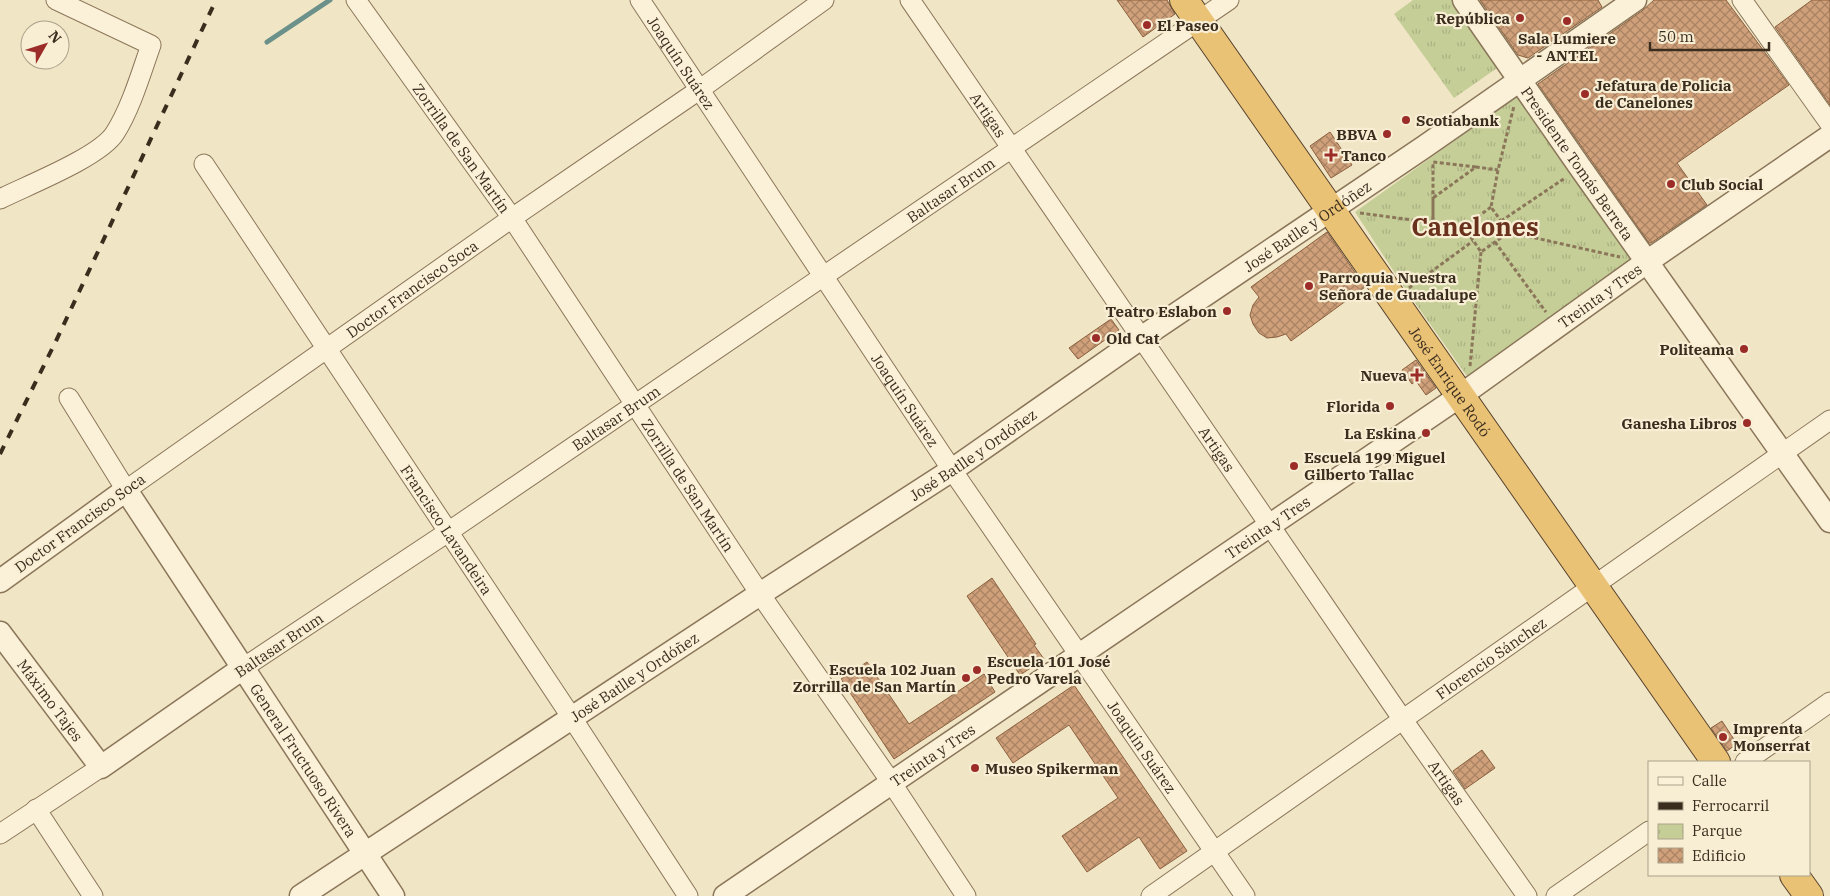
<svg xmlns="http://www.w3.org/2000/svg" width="1830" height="896" font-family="'IBM Plex Serif',serif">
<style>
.park{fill:url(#park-tufts)}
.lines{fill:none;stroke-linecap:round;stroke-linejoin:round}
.stream{stroke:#6c918a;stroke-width:5}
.building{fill:url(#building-cross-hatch);stroke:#8b603f}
.minor-casing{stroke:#8b765a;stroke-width:21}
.tertiary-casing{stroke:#8b765a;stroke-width:25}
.trunk-casing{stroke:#59442e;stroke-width:30}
.path{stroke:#8b765a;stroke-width:3;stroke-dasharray:4 2.5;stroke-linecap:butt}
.minor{stroke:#faf1d8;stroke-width:19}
.tertiary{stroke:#faf1d8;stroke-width:22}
.trunk{stroke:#eac276;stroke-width:28}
.rail{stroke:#3b2d1e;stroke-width:4;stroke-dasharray:9 9;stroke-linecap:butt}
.poi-dot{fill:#9c2c28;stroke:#f7eed4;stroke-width:2}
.labels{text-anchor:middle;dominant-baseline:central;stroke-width:4.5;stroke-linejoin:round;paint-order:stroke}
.poi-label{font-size:15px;font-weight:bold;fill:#3b2d1e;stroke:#f7eed4;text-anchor:start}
.street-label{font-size:15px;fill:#3b2d1e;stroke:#f7eed4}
.town-label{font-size:25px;font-weight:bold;fill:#69301c;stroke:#f7eed4}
</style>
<defs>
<pattern id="park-tufts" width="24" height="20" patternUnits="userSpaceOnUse" patternTransform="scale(1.25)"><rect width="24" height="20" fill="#c5ce97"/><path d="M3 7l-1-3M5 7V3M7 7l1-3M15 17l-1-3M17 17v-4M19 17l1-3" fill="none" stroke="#aab182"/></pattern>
<pattern id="building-cross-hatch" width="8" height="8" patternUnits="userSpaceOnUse" patternTransform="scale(1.25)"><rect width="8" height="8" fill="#cfa079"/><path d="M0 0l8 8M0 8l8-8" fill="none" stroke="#a98363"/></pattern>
</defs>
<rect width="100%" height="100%" fill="#f0e5c4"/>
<path class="park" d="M1413,0H1454L1500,66L1454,98L1394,14Z
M1517,96L1570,174L1634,259L1469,379L1406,290L1355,212Z"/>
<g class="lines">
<path class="stream" d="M267,42L330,0"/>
</g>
<path class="building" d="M1117,0H1167L1175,14L1143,37Z
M1480,0H1598L1602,7L1528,58L1518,55Z
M1654,0H1726L1789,85L1677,163L1707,205L1651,243H1649L1538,84L1642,11Z
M1812,0H1830V105L1775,27Z
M1330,132L1352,165L1331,178L1310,146Z
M1327,232L1365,287L1291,341L1286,334L1277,337L1267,338L1259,333L1253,324L1250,315L1253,305L1259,297L1251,287Z
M1111,319L1119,330L1078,359L1069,348Z
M1416,360L1436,388L1426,395L1416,381L1412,384L1402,370Z
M992,578L1036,644L1034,645L1044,659L1020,675L967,596Z
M867,662L909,724L984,674L995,692L894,759L841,679Z
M1074,685L1187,851L1160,869L1139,837L1087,872L1062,836L1118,798L1069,725L1013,763L996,738Z
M1722,721L1737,744L1727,751L1711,728Z
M1482,750L1495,768L1465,789L1453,771Z"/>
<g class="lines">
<g class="minor-casing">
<g id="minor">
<path id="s1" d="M356,0L512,218L760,594L891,782L966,896"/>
<path id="s2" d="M640,0L952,470L1245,896"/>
<path id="s3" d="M910,0L1403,720L1527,896"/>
<path d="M1742,0L1830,124"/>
<path id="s4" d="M204,164L572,718L688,896"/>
<path d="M0,199C28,185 100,157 115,133C131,108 141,73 151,45L56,0"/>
<path id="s5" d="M69,398L126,490L512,218L699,90L824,0"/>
<path id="s6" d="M243,668L448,532L1229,0"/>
<path d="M1745,762L1830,702"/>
<path d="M36,809L93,896"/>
<path d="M0,834L101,767"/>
<path id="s7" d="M1151,896L1830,420"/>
<path d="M1556,896L1649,831"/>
</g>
</g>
<g class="tertiary-casing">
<g id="tertiary">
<path id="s8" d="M1464,0L1580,167L1830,521"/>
<path id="s9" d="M0,581L126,490L393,896"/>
<path id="s10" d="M0,633L101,767L243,668"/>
<path id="s11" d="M301,896L760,594L952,470L1141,338L1424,147L1635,0"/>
<path id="s12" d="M725,896L1460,396L1648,261L1830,136"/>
</g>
</g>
<g class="trunk-casing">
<g id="trunk">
<path id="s13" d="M1184,0L1716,762"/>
<path d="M1794,875L1809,896"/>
</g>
</g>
<path class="path" d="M1476,167L1433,162V223V198L1476,167L1498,170
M1491,207L1464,227L1481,252L1509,232L1491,207L1498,170L1514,106
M1360,213L1464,227
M1501,221L1565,178
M1509,232L1620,257
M1495,242L1546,312
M1409,288L1473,241
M1470,366L1481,252"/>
<use href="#minor" class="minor"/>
<use href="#tertiary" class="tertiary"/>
<use href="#trunk" class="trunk"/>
<path class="rail" d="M0,454L56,341L216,0"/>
</g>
<g class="poi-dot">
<circle cx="1520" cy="18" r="5"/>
<circle cx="1567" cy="21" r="5"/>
<circle cx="1147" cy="25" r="5"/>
<circle cx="1585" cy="94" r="5"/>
<circle cx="1406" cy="120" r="5"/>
<circle cx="1387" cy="134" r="5"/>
<path d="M1328.5 147.5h5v5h5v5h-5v5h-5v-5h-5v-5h5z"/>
<circle cx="1671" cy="184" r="5"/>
<circle cx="1309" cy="286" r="5"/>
<circle cx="1227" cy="311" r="5"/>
<circle cx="1096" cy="338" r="5"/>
<circle cx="1744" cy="349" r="5"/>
<path d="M1414.5 367.5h5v5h5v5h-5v5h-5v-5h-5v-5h5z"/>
<circle cx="1390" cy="406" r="5"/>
<circle cx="1747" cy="423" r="5"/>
<circle cx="1426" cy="433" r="5"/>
<circle cx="1294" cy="466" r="5"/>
<circle cx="977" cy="670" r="5"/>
<circle cx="966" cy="678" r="5"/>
<circle cx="1723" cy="737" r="5"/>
<circle cx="975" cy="768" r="5"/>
</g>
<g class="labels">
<g class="poi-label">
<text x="1510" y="18" text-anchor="end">República</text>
<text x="1157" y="25">El Paseo</text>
<text x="1567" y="38" text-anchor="middle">Sala Lumiere<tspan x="1567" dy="17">- ANTEL</tspan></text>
<text x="1595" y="85">Jefatura de Policia<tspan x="1595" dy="17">de Canelones</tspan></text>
<text x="1416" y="120">Scotiabank</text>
<text x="1377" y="134" text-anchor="end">BBVA</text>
<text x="1341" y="155">Tanco</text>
<text x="1681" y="184">Club Social</text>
<text x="1319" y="277">Parroquia Nuestra<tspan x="1319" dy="17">Señora de Guadalupe</tspan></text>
<text x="1217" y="311" text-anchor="end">Teatro Eslabon</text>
<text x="1106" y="338">Old Cat</text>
<text x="1734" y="349" text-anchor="end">Politeama</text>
<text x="1407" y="375" text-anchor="end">Nueva</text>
<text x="1380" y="406" text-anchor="end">Florida</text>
<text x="1737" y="423" text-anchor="end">Ganesha Libros</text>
<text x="1416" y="433" text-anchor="end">La Eskina</text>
<text x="1304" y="457">Escuela 199 Miguel<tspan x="1304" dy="17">Gilberto Tallac</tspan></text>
<text x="987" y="661">Escuela 101 José<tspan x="987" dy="17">Pedro Varela</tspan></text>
<text x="956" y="669" text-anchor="end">Escuela 102 Juan<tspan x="956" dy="17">Zorrilla de San Martín</tspan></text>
<text x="1733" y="728">Imprenta<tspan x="1733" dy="17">Monserrat</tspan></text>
<text x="985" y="768">Museo Spikerman</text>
</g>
<g class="street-label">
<text stroke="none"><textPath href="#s2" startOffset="75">Joaquín Suárez</textPath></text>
<text stroke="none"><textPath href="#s3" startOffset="139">Artigas</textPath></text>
<text stroke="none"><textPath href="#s1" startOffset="182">Zorrilla de San Martín</textPath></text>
<text stroke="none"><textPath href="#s8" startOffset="199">Presidente Tomás Berreta</textPath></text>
<text stroke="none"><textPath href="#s6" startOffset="854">Baltasar Brum</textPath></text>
<text stroke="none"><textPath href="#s11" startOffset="1209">José Batlle y Ordóñez</textPath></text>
<text stroke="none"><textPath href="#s5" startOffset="458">Doctor Francisco Soca</textPath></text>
<text stroke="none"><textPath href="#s12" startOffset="1061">Treinta y Tres</textPath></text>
<text stroke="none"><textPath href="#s13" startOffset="465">José Enrique Rodó</textPath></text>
<text stroke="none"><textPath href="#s2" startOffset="480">Joaquín Suárez</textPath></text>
<text stroke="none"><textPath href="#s6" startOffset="449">Baltasar Brum</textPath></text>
<text stroke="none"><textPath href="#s3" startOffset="544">Artigas</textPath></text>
<text stroke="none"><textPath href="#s11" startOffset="804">José Batlle y Ordóñez</textPath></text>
<text stroke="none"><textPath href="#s1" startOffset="588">Zorrilla de San Martín</textPath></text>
<text transform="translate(80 523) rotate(-36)">Doctor Francisco Soca</text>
<text stroke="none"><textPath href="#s12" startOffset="656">Treinta y Tres</textPath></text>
<text stroke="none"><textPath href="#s4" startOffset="439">Francisco Lavandeira</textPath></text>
<text transform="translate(279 645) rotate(-34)">Baltasar Brum</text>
<text stroke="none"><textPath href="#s7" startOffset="415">Florencio Sánchez</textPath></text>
<text stroke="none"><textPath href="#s11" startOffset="399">José Batlle y Ordóñez</textPath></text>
<text stroke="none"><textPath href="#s10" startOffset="84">Máximo Tajes</textPath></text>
<text stroke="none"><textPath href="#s2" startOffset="900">Joaquín Suárez</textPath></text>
<text stroke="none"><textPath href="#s12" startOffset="251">Treinta y Tres</textPath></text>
<text stroke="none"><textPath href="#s9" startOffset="479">General Fructuoso Rivera</textPath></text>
<text stroke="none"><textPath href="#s3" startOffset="949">Artigas</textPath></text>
</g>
<g class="town-label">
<text x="1475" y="226">Canelones</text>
</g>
</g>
<rect x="1648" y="761" width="162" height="115" fill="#f7eed4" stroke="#aca18b"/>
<rect x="1658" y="777" width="25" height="8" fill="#faf1d8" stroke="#aca18b"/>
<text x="1692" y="786" font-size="15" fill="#3b2d1e">Calle</text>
<rect x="1658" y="802" width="25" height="8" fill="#3b2d1e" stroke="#aca18b"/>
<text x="1692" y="811" font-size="15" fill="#3b2d1e">Ferrocarril</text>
<rect x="1658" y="824" width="25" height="15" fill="url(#park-tufts)" stroke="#aca18b"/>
<text x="1692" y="836" font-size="15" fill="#3b2d1e">Parque</text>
<rect x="1658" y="848" width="25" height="15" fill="url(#building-cross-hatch)" stroke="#aca18b"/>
<text x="1692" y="861" font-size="15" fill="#3b2d1e">Edificio</text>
<g transform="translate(45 45) rotate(51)"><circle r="24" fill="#f7eed4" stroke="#aca18b"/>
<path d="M0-4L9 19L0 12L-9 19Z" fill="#9c2c28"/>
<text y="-8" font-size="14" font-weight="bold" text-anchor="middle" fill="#3b2d1e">N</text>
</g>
<path d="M1650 42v8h119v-8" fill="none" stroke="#3b2d1e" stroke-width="2.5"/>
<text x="1658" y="42" font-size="15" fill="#3b2d1e" stroke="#f7eed4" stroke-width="4" paint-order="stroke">50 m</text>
</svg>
